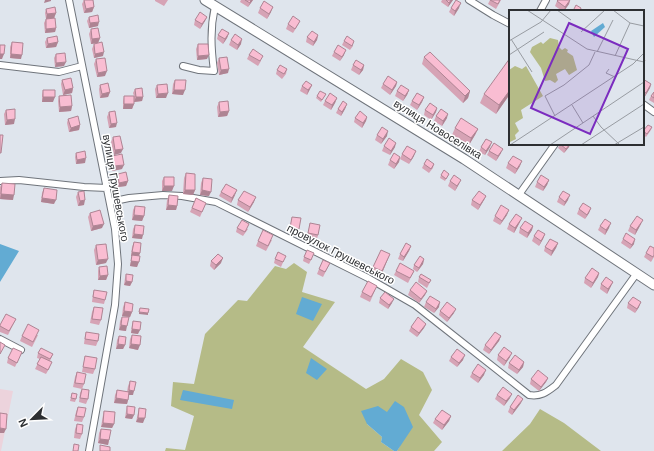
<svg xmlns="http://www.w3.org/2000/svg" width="654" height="451" font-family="Helvetica,sans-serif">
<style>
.education{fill:#ecd3dc}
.green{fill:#b5bb87}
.water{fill:#62abd3}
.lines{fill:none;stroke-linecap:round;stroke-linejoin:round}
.minor-casing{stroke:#6f747b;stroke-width:8}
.primary-casing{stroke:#6f747b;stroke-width:11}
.minor{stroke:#fff;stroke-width:6}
.primary{stroke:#fff;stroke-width:9}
.wall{fill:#d6a3b5}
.shaded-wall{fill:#ae8493}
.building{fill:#f9bdd2;stroke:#ae8493}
.labels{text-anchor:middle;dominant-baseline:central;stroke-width:3;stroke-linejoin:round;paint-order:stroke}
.street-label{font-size:11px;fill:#2d2f32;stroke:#fff}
.inset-road{fill:none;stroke:#989ca2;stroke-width:1}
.view{fill:#7b2cbf;fill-opacity:0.15;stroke:#7b2cbf;stroke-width:2}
.inset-edge{fill:none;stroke:#2d2f32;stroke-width:2}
</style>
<rect width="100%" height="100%" fill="#dfe5ed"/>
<path class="education" d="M0,389L13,391L1,451H0Z"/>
<path class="green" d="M294,263L307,272L302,292L335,302L303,347L366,389L384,379L401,359L423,372L432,390L419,415L442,442L434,451H397L400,446L387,412L367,424L382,437L381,442L394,451H165L166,448L185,450L194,416L171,406L173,382L194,384L205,334L238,300L247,301L275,266L286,269Z
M540,409L564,423L601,451H502L530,424Z"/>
<path class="water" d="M0,244L19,251L0,282Z
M302,297L322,304L313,321L296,314Z
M311,358L327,369L317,380L306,373Z
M183,390L234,400L232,409L180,400Z
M395,401L404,407L413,427L397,451H394L381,442L382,437L367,424L361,411L378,406L387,412Z"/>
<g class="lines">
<g class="minor-casing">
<path id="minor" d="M69,0L115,229L118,264L115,305L89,451
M469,0L493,15L510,24
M540,11L546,0
M0,65L59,72L82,66
M183,66L199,70L214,71C211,48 210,29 215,6
M643,104L654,112
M0,181L19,180L84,187L107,188
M518,196L555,144
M110,202L129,198L163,195L182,196L216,202L368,278L415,305L529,395C541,397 547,392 556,385L637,273
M0,339L21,350"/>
</g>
<g class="primary-casing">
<path id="primary" d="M205,0L464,159L654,285"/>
</g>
<use href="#minor" class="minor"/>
<use href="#primary" class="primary"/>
</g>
<path class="wall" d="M84,0H93L94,7L92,12L84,13L82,4Z
M155,0H168L164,6L155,1Z
M241,0H253L248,7L240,2Z
M442,0H453L448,7L441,2Z
M490,0H501L496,9L488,4Z
M570,0L569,4L564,11H562L555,6L557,1Z
M260,8L271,12L267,19L258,13Z
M451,8H459L454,16L449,12Z
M46,9L56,13L54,18L56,28L55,32L45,33L44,23L46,19L45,13Z
M89,17L98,26L89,28L87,21Z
M207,17L205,21L200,29L194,25L195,20Z
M300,21L298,25L293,33L286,29L288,24Z
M91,29L100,38L98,43L91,44L89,34Z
M229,33L227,38L223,44L217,39L218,35Z
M318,35L317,40L313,46L306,42L307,37Z
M47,38L58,42L56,47L46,48L45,42Z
M231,40L241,44L237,50L229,45Z
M344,41L353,46L350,50L342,45Z
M12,42L21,59L10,58V47Z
M94,44L103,56L94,58L92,49Z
M198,44L207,59L197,60L196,49Z
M334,52L344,55L340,61L332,56Z
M56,54L64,66L55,67L54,58Z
M249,55L261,61L258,66L247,59Z
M424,57L470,91L468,98L463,103L422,64Z
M219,58L228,73L219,75L217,63Z
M96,59L105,76L97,77L94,64Z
M353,65H364L363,70L359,75L351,70Z
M287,69L286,74L282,79L276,74L277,70Z
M643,79L651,84L650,88L644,98L643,97Z
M62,80L73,88L72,93L63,95L61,84Z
M175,80L183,95L172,94L173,84Z
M397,82L396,86L390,95L381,88L383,84Z
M100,85L110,92L108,97L100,98L99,89Z
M157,85L166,98H156L155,89Z
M312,85L307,95L300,91L302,86Z
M135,89L143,97L142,101L134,102V99V104L132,109H123V101L124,96H134L133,93Z
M43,90L53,102H42V95Z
M409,90L407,95L403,101L395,96L397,91Z
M654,92V103L649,100L651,96Z
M326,94L321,102L316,98L317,96Z
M484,94H510L496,114L480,103Z
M59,96L72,106L71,111L59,112L58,101Z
M424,97L422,102L417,110L410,105L412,101Z
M337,98L335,103L331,110L323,105L325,101Z
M219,102L229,111L227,116L218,117L217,107Z
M347,104L345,109L341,116L336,113L338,109Z
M437,108L436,112L431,120L424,115L425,110Z
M6,110L14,124L5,125L4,114Z
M109,112L116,127L109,128L107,117Z
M436,116L447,118L442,126L434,121Z
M367,117L366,121L362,128L354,122L355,118Z
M68,119L80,125L79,130L69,132L67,123Z
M652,127L651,130L646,137L643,134V131Z
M455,128L478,129L475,135L469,145L452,135Z
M377,135L387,136L381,144L375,140Z
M113,137L121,153L114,155L111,142Z
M560,144H570L569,147L564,153L558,148Z
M384,146L395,147L390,155L382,151Z
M481,147H490L485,155L479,152Z
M489,151L501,153L496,161L487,155Z
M76,153L85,163L76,164L75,157Z
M402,154L414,156L409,164L400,159Z
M112,156L122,169L112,171L110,160Z
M400,157L399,162L394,169L388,165L390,160Z
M508,163L520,166L515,174L506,168Z
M424,164H434L433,168L429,173L422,168Z
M186,173L195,190L193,195L183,194L184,178Z
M118,174L128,181L126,186L118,187L116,178Z
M449,174L445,181L440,178L441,175Z
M164,177L172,191H162V181Z
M203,178L209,196L200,195L201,183Z
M549,180L547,185L543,191L535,187L537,182Z
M450,181L459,184L455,191L448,186Z
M2,183L13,200L0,199V187Z
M44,188L54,204L41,202L42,193Z
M78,192L84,205L78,206L76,197Z
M221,192L235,195L231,203L219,196Z
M169,195L177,206L176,210H166L167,200Z
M486,196L484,200L478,210L471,205L472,200Z
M559,197L568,200L564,206L557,202Z
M196,198L206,203L200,217L190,212Z
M238,200L254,202L248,212L237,205Z
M135,206L144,216L142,221L132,220L133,210Z
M591,208L589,213L585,219L577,214L579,209Z
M90,213L102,228L91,231L88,217Z
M507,215L500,225L493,221L495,216Z
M292,217L299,229L297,234L289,233L291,222Z
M520,222L514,233L507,229L509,224Z
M310,223L318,235L317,239L307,237Z
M641,224L635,235L628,231L630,226Z
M135,225L142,239L132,238L133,229Z
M533,226L532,230L527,238L519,233L520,228Z
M600,226L609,228L605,235L598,230Z
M237,228L248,229L243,236L236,232Z
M545,234L543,239L539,246L532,241L534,236Z
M623,239L634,244L630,249L621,243Z
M272,240L266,251L256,246L258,241Z
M134,242L140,253L139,256L137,267L130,266L132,256H131L132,247Z
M558,243L556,248L551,256L544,251L545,247Z
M96,245L106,263L96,265L94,250Z
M411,246L409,251L403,261L398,259L400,254Z
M646,253L654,257L651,262L644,257Z
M390,254L380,278L371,274L373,267Z
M304,257L312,258L309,264L303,261Z
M275,259L284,260L281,267L274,263Z
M424,259L423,264L417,272L413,269L414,265Z
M211,261L221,263L214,270L210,266Z
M330,263L323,277L317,274L319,269Z
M99,267L108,275L106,280H98V271Z
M396,271H414L408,283L394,275Z
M599,273L598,277L591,288L584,283L585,278Z
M126,274L132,282L130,286L124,285L125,278Z
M419,277L431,280L427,288L418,282Z
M613,282L607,294L600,289L601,284Z
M377,286L370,302L360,297L362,292Z
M94,290L105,300L104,304L92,302L93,294Z
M410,290L427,291L425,295L419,303L408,295Z
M380,298L392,303L388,309L379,303Z
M125,302L132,312L130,317L122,316L123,307Z
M426,302L439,307L434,313L424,307Z
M628,303L639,307L635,313L627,308Z
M94,307L101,320L99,325L90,323L92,312Z
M440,311L454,313L447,322L439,315Z
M122,317L126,331L119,330L120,321Z
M16,319L8,335L0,332V325Z
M133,321L138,334L131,333L132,325Z
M426,324L424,328L417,337L409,331L411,327Z
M86,332L98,341L96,346L84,344L85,336Z
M38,335L32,347L20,341L22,336Z
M132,335L138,350L129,348L130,339Z
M119,336L125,345L123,349H116L117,340Z
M501,336L499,341L489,354L483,350L485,345Z
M22,352L15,367L7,363L8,358Z
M38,353L53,354L50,361V367L46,374L35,369L40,359L37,358Z
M498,355L510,357L504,366L497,360Z
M85,356L95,369L93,374L82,372L84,361Z
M451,357L463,360L457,367L449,361Z
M524,362L523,367L517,374L508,368L509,363Z
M77,372L84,384L82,389L73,387L75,377Z
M472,373L484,375L478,383L470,377Z
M548,378L546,382L539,391L530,384L531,379Z
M130,381L133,395H129L128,400L127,404L114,403L115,395L117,390L127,392L128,386Z
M82,389L88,399L86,404L79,402L80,393Z
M72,393L76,399L75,402L70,401Z
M497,395L510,398L504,406L495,399Z
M521,403L512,415L508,412L510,407Z
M127,406L134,415L132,419L125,418L126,411Z
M78,407L84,417L82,422L74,421L76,412Z
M139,408L143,423L136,422L138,413Z
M104,411L114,424L112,428L101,427L103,415Z
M451,416L449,421L442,430L433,423L435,419Z
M77,424L82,434L80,439L74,438L75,429Z
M101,429L109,440L108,445L98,443L99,433Z"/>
<path class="shaded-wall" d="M45,0H51V1L44,3Z
M251,0H253L248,7L250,3Z
M451,0H453L448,7L449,3Z
M570,0L569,4L564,11L565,7Z
M461,3L459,8L454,16L455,11Z
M94,7L92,12L84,13L86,9Z
M273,7L271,12L267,19L269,14Z
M56,13L54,18L46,19L47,14Z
M207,17L205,21L200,29L202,24Z
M99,22L98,26L89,28L90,23Z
M56,28L55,32L45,33L46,29Z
M229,33L227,38L223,44L225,39Z
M318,35L317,40L313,46L314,42Z
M100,38L98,43L91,44L92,39Z
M242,39L241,44L237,50L238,45Z
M58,42L56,47L46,48L48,44Z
M346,50L344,55L340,61L342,57Z
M104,52L103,56L94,58L95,54Z
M0,54H4L2,59H0Z
M11,54L22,55L21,59L10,58Z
M209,55L207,59L197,60L198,56Z
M66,62L64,66L55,67L56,63Z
M364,65L363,70L359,75L361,70Z
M229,69L228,73L219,75L221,70Z
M107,71L105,76L97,77L98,73Z
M397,82L396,86L390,95L392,90Z
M651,84L650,88L644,98L646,93Z
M312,85L307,95L308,90Z
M73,88L72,93L63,95L65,90Z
M174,90H185L183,95L172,94Z
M409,90L407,95L403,101L405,96Z
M510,90V94L496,114L499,105Z
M470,91L468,98L463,103L465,96Z
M110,92L108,97L100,98L102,94Z
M168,93L166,98H156L158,94Z
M43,97H55L53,102H42Z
M136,97H143L142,101L134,102Z
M424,97L422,102L417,110L419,105Z
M337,98L335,103L331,110L332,105Z
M124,104H134L132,109H123Z
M347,104L345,109L341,116L342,112Z
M72,106L71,111L59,112L60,107Z
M437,108L436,112L431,120L433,115Z
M229,111L227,116L218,117L220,112Z
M448,114L447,118L442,126L443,121Z
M367,117L366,121L362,128L363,123Z
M15,119L14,124L5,125L7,120Z
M117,123L116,127L109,128L111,124Z
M80,125L79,130L69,132L71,128Z
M478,129L475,135L469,145L471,138Z
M388,131L387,136L381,144L383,139Z
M492,142L490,147L485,155L486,151Z
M396,143L395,147L390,155L391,151Z
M570,144L569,147L564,153L566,149Z
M123,149L121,153L114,155L115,150Z
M503,149L501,153L496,161L498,156Z
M416,151L414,156L409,164L411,160Z
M400,157L399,162L394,169L396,164Z
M86,158L85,163L76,164L77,160Z
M522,161L520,166L515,174L517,169Z
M124,165L122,169L112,171L114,166Z
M461,180L459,184L455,191L457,186Z
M549,180L547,185L543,191L544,187Z
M128,181L126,186L118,187L119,183Z
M164,186H174L172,191H162Z
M185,190H195L193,195L183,194Z
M202,190L211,192L209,196L200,195Z
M237,190L235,195L231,203L232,198Z
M1,194L14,195L13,200L0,199Z
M570,195L568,200L564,206L565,202Z
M486,196L484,200L478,210L480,205Z
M256,197L254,202L248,212L250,207Z
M42,198L56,200L54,204L41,202Z
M85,200L84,205L78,206L80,201Z
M168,205L177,206L176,210H166Z
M591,208L589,213L585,219L587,215Z
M509,210L507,215L500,225L502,221Z
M134,215L144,216L142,221L132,220Z
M522,218L520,222L514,233L515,228Z
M643,220L641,224L635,235L636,230Z
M611,223L609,228L605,235L606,230Z
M104,224L102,228L91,231L93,226Z
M533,226L532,230L527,238L528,233Z
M134,234L143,235L142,239L132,238Z
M545,234L543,239L539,246L541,241Z
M635,239L634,244L630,249Z
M558,243L556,248L551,256L552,251Z
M411,246L409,251L403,261L404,257Z
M132,252L140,253L138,257L131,256Z
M390,254L387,261L380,278L382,271Z
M223,258L221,263L214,270L216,265Z
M108,259L106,263L96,265L98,260Z
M424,259L423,264L417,272L419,268Z
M131,261L139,262L137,267L130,266Z
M599,273L598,277L591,288L593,283Z
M108,275L106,280H98L100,276Z
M126,281L132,282L130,286L124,285Z
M613,282L607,294L608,289Z
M427,291L425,295L419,303L421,299Z
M394,299L392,303L388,309L389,305Z
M440,302L439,307L434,313L436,309Z
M641,302L639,307L635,313L637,309Z
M456,309L454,313L447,322L449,318Z
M124,311L132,312L130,317L122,316Z
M139,312L148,313V315L139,314Z
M426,324L424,328L417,337L419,333Z
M121,325L127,326L126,331L119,330Z
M132,329L140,330L138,334L131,333Z
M501,336L499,341L489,354L491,350Z
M118,344L125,345L123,349H116Z
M131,344L140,345L138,350L129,348Z
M512,353L510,357L504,366L506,361Z
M465,355L463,360L457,367L459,363Z
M524,362L523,367L517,374L519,370Z
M486,370L484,375L478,383L480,378Z
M548,378L546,382L539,391L541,387Z
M129,390L134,391L133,395H127Z
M512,394L510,398L504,406L506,401Z
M116,398L128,400L127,404L114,403Z
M523,399L521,403L512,415L514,410Z
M127,414L134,415L132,419L125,418Z
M451,416L449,421L442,430L444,425Z
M138,418H145L143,423L136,422Z
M103,423L114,424L112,428L101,427Z
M0,428L6,429L4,433H0Z
M100,439L109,440L108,445L98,443Z"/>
<path class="building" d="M84,0H93L94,7L86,9Z
M245,0H251L250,3Z
M446,0H451L449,3Z
M456,0L461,3L455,11L451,8Z
M490,0H500L498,4Z
M558,0H570L565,7L557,1Z
M264,1L273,7L269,14L260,8Z
M576,5L581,8L580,11H573Z
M55,7L56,13L47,14L46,9Z
M200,12L207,17L202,24L195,20Z
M98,15L99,22L90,23L89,17Z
M293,16L300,21L295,29L288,24Z
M55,18L56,28L46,29V19Z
M98,28L100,38L92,39L91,29Z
M222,29L229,33L225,39L218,35Z
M312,31L318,35L314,42L307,37Z
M235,34L242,39L238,45L231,40Z
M57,36L58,42L48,44L47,38Z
M347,36L354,41L352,46L344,41Z
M12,42L23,43L22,55L11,54Z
M102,42L104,52L95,54L94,44Z
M198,44H208L209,55L198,56Z
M0,45H5L4,54H0Z
M338,45L346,50L342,57L334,52Z
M253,49L263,56L260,61L249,55Z
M430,52L470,91L465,96L424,57Z
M65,53L66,62L56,63V54Z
M227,57L229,69L221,70L219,58Z
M105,58L107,71L98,73L96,59Z
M510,58V90L499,105L484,94Z
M643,59L645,60L643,64Z
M356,60L364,65L361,70L353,65Z
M280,65L287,69L284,74L277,70Z
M388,76L397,82L392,90L383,84Z
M71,78L73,88L65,90L62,80Z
M643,79L651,84L646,93L643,91Z
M175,80H186L185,90H174Z
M306,81L312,85L308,90L302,86Z
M108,83L110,92L102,94L100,85Z
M167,84L168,93L158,94L157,85Z
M401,85L409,90L405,96L397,91Z
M142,88L143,97H136L135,89Z
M43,90H55V97H43Z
M320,91L326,94L322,100L317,96Z
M654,92V98L651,96Z
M330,93L337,98L332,105L325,101Z
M417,93L424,97L419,105L412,101Z
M71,95L72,106L60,107L59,96Z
M124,96H134V104H124Z
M228,101L229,111L220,112L219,102Z
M343,101L347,104L342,112L338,109Z
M430,103L437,108L433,115L425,110Z
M15,109V119L7,120L6,110Z
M441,109L448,114L443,121L436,116Z
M115,111L117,123L111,124L109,112Z
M360,111L367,117L363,123L355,118Z
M78,116L80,125L71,128L68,119Z
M461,118L478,129L471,138L455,128Z
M648,125L652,127L647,134L643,131Z
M382,127L388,131L383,139L377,135Z
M0,135H3L1,153H0Z
M120,136L123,149L115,150L113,137Z
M389,138L396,143L391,151L384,146Z
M486,139L492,142L486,151L481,147Z
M494,143L503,149L498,156L489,151Z
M560,144H570L566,149Z
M407,146L416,151L411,160L402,154Z
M85,151L86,158L77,160L76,153Z
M394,153L400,157L396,164L390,160Z
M122,154L124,165L114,166L112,156Z
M513,156L522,161L517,169L508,163Z
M427,159L434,164L431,169L424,164Z
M444,170L449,174L446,179L441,175Z
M126,172L128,181L119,183L118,174Z
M186,173L195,174V190H185Z
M454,175L461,180L457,186L450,181Z
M541,175L549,180L544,187L537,182Z
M164,177H174V186H164Z
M203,178L212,179L211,192L202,190Z
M2,183L15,184L14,195L1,194Z
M226,184L237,190L232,198L221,192Z
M44,188L57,190L56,200L42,198Z
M84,191L85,200L80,201L78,192Z
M244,191L256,197L250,207L238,200Z
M479,191L486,196L480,205L472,200Z
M563,191L570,195L565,202L559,197Z
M169,195L178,196L177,206L168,205Z
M196,198L206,203L202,212L192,208Z
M583,203L591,208L587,215L579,209Z
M501,205L509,210L502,221L495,216Z
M135,206L145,207L144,216L134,215Z
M100,210L104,224L93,226L90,213Z
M516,214L522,218L515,228L509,224Z
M637,216L643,220L636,230L630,226Z
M292,217L301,218L299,229L290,228Z
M605,219L611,223L606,230L600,226Z
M242,220L249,224L245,232L237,228Z
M525,221L533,226L528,233L520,228Z
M310,223L320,225L318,235L308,233Z
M135,225L144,226L143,235L134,234Z
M263,230L273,235L268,246L258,241Z
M538,230L545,234L541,241L534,236Z
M626,233L635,239L632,245L623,239Z
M550,239L558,243L552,251L545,247Z
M134,242L141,243L140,253L132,252Z
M406,243L411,246L404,257L400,254Z
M106,244L108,259L98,260L96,245Z
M650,246L654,248V255L653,257L646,253Z
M307,250L314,253L311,260L304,257Z
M381,250L390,254L382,271L373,267Z
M278,252L286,256L283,262L275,259Z
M218,254L223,258L216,265L211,261Z
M132,255L140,256L139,262L131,261Z
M420,256L424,259L419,268L414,265Z
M323,260L330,263L325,272L319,269Z
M400,263L414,271L410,278L396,271Z
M107,266L108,275L100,276L99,267Z
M592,268L599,273L593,283L585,278Z
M126,274L133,275L132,282L126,281Z
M421,274L431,280L429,283L419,277Z
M606,277L613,282L608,289L601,284Z
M368,281L377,286L371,297L362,292Z
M416,282L427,291L421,299L410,290Z
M94,290L107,292L105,300L93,297Z
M385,292L394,299L389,305L380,298Z
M430,296L440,302L436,309L426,302Z
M633,297L641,302L637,309L628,303Z
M125,302L133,304L132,312L124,311Z
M447,302L456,309L449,318L440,311Z
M94,307L103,308L101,320L92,319Z
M140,308L149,309L148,313L139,312Z
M6,314L16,319L9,331L0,326V325Z
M122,317H129L127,326L121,325Z
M418,317L426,324L419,333L411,327Z
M133,321L141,322L140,330L132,329Z
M28,324L39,330L33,342L22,336Z
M86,332L99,334L98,341L85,339Z
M495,332L501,336L491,350L485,345Z
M132,335L141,336L140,345L131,344Z
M119,336L126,337L125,345L118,344Z
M0,342L5,345L0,354Z
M504,347L512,353L506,361L498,355Z
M13,348L22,352L17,363L8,358Z
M41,348L53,354L50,359L38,353Z
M457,349L465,355L459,363L451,357Z
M515,355L524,362L519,370L509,363Z
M85,356L97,358L95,369L83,367Z
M41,357L52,362L48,370L37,364Z
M478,364L486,370L480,378L472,373Z
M538,370L548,378L541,387L531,379Z
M77,372L86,374L84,384L75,383Z
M130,381L136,382L134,391L129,390Z
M503,387L512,394L506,401L497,395Z
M82,389L89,390L88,399L80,398Z
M117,390L129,392L128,400L116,398Z
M72,393L77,394L76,399L71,398Z
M518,395L523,399L514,410L510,407Z
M127,406L135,407L134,415L127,414Z
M78,407L86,408L84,417L76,416Z
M139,408L146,409L145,418H138Z
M442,410L451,416L444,425L435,419Z
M104,411L115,412L114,424L103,423Z
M0,413L7,414L6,429L0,428Z
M77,424L83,425L82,434L76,433Z
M101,429L111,430L109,440L100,439Z
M74,444L79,445L78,451H73Z
M100,445L110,447V451H100Z"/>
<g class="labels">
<g class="street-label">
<text transform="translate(438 129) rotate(32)">вулиця Новоселівка</text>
<text transform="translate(116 188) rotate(80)">вулиця Грушевського</text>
<text transform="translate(341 254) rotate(27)">провулок Грушевського</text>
</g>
</g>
<g transform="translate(509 10)">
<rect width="135" height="135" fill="#dfe5ed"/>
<path d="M41,28L49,30L50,37L53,40L56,38L59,40L58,42L64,46L68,60L60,65L56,59L47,64L49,70L46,73L41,70L36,71L32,58L21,42L23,37L32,32L34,34ZM6,56L13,59L17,56L34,86L12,100L14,108L6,113L10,121L6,125L7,129L1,132L0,60Z" fill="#b5bb87"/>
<path d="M94,13L96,17L85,27L82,21Z" fill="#62abd3"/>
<path class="inset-road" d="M18,0L78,39L135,52M48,0L62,10M104,0L121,13L135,16M72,22L96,0M2,29L23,62M0,31L32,12L42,0M88,42L104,10M0,45L35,22M106,46L121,13M100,59L97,63L106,67M63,95L74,113M46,106L36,86L55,75L80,55L86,42M84,106L92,117L111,135M1,135L124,54L135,43M41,135L135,72M72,135L135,94M105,135L135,117"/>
<path class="view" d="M60,13L119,39L81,124L22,98Z"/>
<rect width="135" height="135" class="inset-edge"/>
</g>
<g transform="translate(32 419) rotate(246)" stroke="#ffffff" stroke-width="3" paint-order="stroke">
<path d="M0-3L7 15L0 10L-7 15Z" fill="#2d2f32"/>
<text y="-6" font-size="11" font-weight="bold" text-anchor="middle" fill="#2d2f32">N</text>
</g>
</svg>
